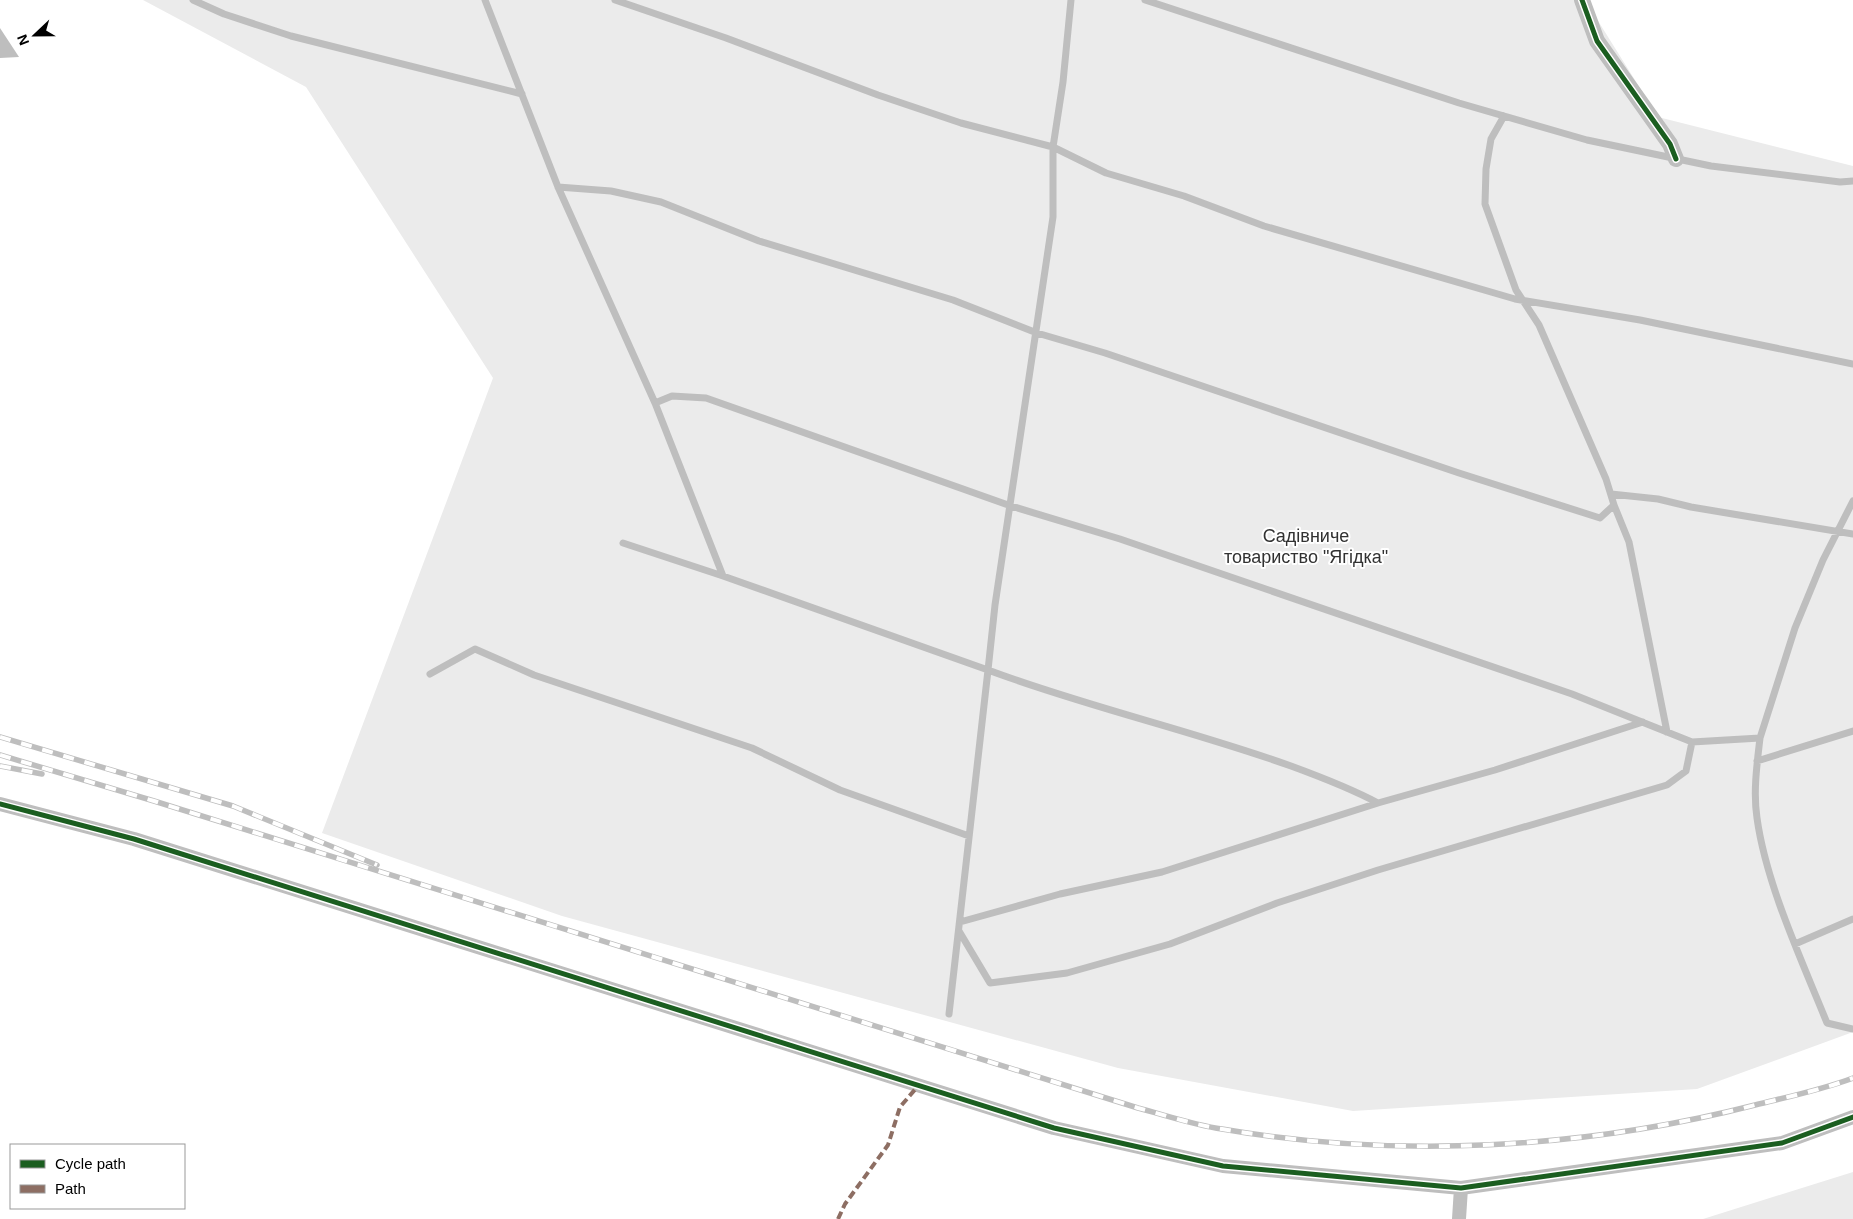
<svg xmlns="http://www.w3.org/2000/svg" width="1853" height="1219" font-family="Helvetica,sans-serif">
<style>
.green{fill:#ebebeb}
.water{fill:#bebebe}
.lines{fill:none;stroke-linecap:round;stroke-linejoin:round}
.service{stroke:#bebebe;stroke-width:7}
.minor{stroke:#bebebe;stroke-width:14}
.tertiary{stroke:#bebebe;stroke-width:16}
.rail-casing{stroke:#bebebe;stroke-width:5.5}
.rail{stroke:#fff;stroke-width:4;stroke-dasharray:11;stroke-linecap:butt}
.quiet{stroke:#8d6e63;stroke-width:4;stroke-dasharray:8 4;stroke-linecap:butt}
.cycleway-casing{stroke:#fff;stroke-width:8}
.cycleway{stroke:#1b5e20;stroke-width:5}
.labels{text-anchor:middle;dominant-baseline:central;stroke-width:4;stroke-linejoin:round;paint-order:stroke}
.park-label{font-size:18px;fill:#323232;stroke:#fff}
</style>
<rect width="100%" height="100%" fill="#fff"/>
<path class="green" d="M143,0H1585L1658,117L1853,166V1032L1697,1089L1353,1111L1118,1068L562,916L322,833L493,378L306,87Z
M1853,1172V1219H1703Z"/>
<path class="water" d="M0,28L19,57L0,58Z"/>
<g class="lines">
<path class="service" d="M193,0L224,14L291,36L522,94
M485,0L558,187L655,403L723,576L988,670L949,1014
M615,0L726,38L878,95L961,123L1053,147L1106,173L1184,196L1264,226L1515,299L1640,320L1853,364
M1071,0L1063,82L1053,147V217L995,605L988,670C1087,707 1191,730 1291,766C1321,777 1350,788 1378,803L1495,770L1643,722
M1145,0L1459,103L1587,140L1711,166L1840,182L1853,181
M558,187L611,191L661,202L759,241L953,300L1037,333L1105,353L1459,473L1600,518L1614,505L1606,479L1539,325L1516,290L1485,204L1486,169L1491,139L1504,116
M655,403L672,396L706,398L1011,506L1120,539L1572,694L1692,742L1760,738L1795,628L1823,560L1853,501
M1611,494L1658,499L1691,507L1853,534
M1614,505L1629,542L1667,732
M623,543L723,576
M430,674L475,649L534,675L752,748L840,790L969,836
M1760,738C1757,764 1753,792 1757,818C1766,884 1802,961 1827,1023L1853,1029
M1757,761L1853,731
M960,922L1060,894L1162,872L1378,803
M959,931L990,983L1067,973L1170,944L1277,903L1378,870L1667,785L1686,771L1692,742
M1795,944L1853,919"/>
<path class="minor" d="M0,804L134,839L1054,1128L1223,1166L1461,1188L1782,1143L1853,1117
M1459,1219L1461,1188"/>
<path class="tertiary" d="M1582,0L1597,41L1670,144L1676,159"/>
<g class="rail-casing">
<path id="rail" d="M0,737L233,806L377,865
M0,755L154,801L1138,1108C1165,1115 1194,1125 1222,1129C1396,1159 1584,1149 1755,1105C1787,1097 1821,1090 1853,1078
M0,766L42,774"/>
</g>
<use href="#rail" class="rail"/>
<path class="quiet" d="M838,1219L845,1204L888,1145L900,1107L918,1086"/>
<g class="cycleway-casing">
<path id="cycleway" d="M1582,0L1597,41L1670,144L1676,159
M0,804L134,839L1054,1128L1223,1166L1461,1188L1782,1143L1853,1117"/>
</g>
<use href="#cycleway" class="cycleway"/>
</g>
<g class="labels">
<g class="park-label">
<text x="1306" y="536">Садівниче<tspan x="1306" dy="21">товариство "Ягідка"</tspan></text>
</g>
</g>
<rect x="10" y="1144" width="175" height="65" fill="#ffffff" stroke="#999999"/>
<rect x="20" y="1160" width="25" height="8" fill="#1b5e20" stroke="#999999"/>
<text x="55" y="1169" font-size="15" fill="#000000">Cycle path</text>
<rect x="20" y="1185" width="25" height="8" fill="#8d6e63" stroke="#999999"/>
<text x="55" y="1194" font-size="15" fill="#000000">Path</text>
<g transform="translate(35 35) rotate(248)" stroke="#ffffff" stroke-width="4" paint-order="stroke">
<path d="M0-4L9 19L0 12L-9 19Z" fill="#000000"/>
<text y="-8" font-size="14" font-weight="bold" text-anchor="middle" fill="#000000">N</text>
</g>
</svg>
